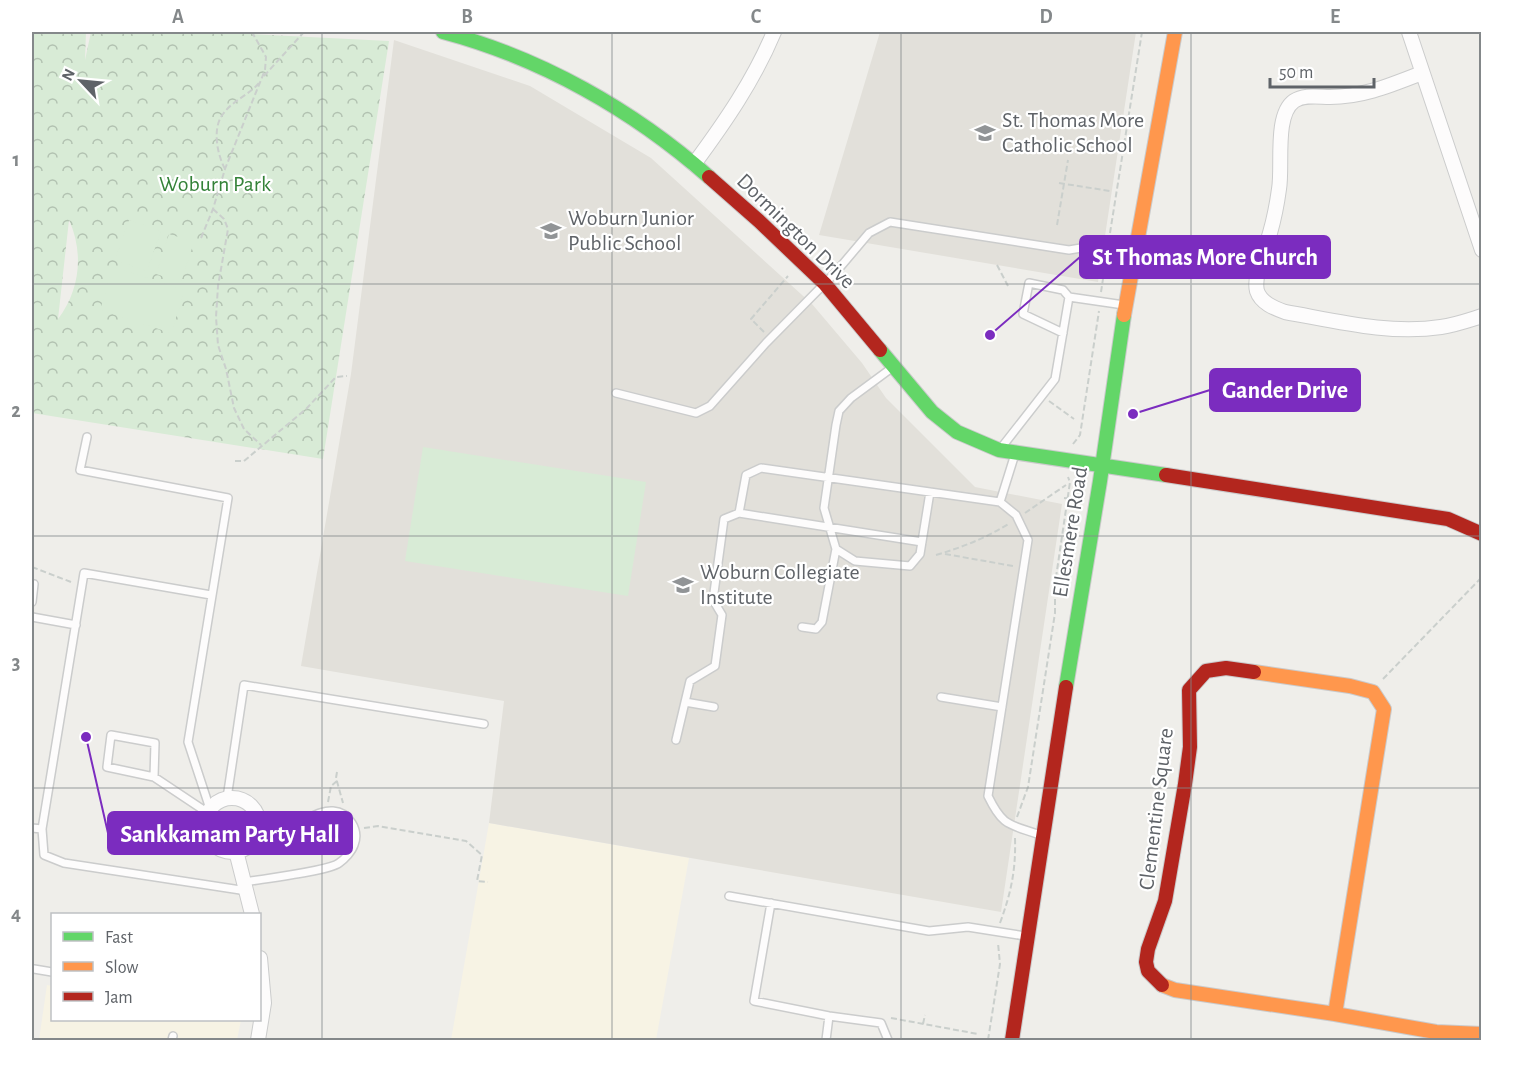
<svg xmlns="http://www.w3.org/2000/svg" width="1513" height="1072" font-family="'Alegreya Sans',sans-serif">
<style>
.commercial{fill:#f7f3e4}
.education{fill:#e2e0da}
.park{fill:url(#park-crowns);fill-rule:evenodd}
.garden{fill:#d8ebd6}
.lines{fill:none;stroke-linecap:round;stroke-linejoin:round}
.lane-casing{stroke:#cbcccc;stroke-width:10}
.street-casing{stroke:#cbcccc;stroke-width:16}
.fast-casing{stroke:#cacacb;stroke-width:16}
.slow-casing{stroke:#cacacb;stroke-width:16}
.jam-casing{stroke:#cacacb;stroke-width:16}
.path{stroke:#cacfcc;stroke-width:2;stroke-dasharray:6 3;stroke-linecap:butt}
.lane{stroke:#fdfcfc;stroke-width:7}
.street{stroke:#fdfcfc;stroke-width:14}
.fast{stroke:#63d668;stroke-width:14}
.slow{stroke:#ff974d;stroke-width:14}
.jam{stroke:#b3261e;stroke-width:14}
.grid{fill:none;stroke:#84888a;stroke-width:1.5;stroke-opacity:0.55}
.labels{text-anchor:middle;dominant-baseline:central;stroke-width:4.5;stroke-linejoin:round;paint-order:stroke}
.poi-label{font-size:22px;fill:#5f6368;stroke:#fff;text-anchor:start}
.park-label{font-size:22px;fill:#348238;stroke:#fff}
.street-label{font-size:22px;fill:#5f6368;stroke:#fff}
.leader{fill:none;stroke:#7b2cbf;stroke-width:2}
.callout-dot{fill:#7b2cbf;stroke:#fff;stroke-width:2}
.callout{fill:#7b2cbf;stroke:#7b2cbf;stroke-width:2}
.callout-label{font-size:24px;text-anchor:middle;font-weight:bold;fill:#fff}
.neatline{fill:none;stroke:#84888a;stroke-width:2}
.grid-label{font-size:20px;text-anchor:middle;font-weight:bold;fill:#84888a}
</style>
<defs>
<pattern id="park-crowns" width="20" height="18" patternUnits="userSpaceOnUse" patternTransform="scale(1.5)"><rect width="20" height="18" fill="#d8ebd6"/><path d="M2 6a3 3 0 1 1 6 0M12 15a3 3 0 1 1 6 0" fill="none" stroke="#b2c2b1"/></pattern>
</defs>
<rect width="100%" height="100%" fill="#efeeea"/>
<path class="commercial" d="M489,823L689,858L656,1040H451Z
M47,985L52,986V1020H241L237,1040H39Z"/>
<path class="education" d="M880,32H1136L1098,282L819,235Z
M394,40L530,86L651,158L812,304L862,363L886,398L975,487L1062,504L1001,912L489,823L504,701L301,666L351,374Z"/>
<path class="park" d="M32,32H86L85,60L91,32L231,33L389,41L323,459L32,413ZM69,220C84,253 80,290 58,319Z"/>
<path class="garden" d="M129,220L161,231L147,271L115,260Z
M169,234L194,242L181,282L156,274Z
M113,267L185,290L171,333L100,310Z
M423,447L646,482L628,596L405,561Z"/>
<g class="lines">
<g class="lane-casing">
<path id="lane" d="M1063,333L1023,314L1029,283L1063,290L1069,297
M616,393L696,413L710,406L766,343L836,272L869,233L890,222L1069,250L1111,243L1133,247
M87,437L80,470L228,498L188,742L210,809
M1001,448L1055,379L1069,297L1124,305
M1015,454L1000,502L1016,515L1028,540L988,796C1003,827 1009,824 1040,835
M739,513L922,542
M836,549L855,561L910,566L920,554L930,492
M211,595L84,573L42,829L44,855L64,863L247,891
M32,602L34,584
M32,617L76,625
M802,627L816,629L822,622L836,549L824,508L836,425L839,411L851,398L893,367
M941,697L1002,707
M685,702L714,707
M676,740L690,681L715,666L722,615L713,600L724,519L739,513L746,475L761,468L1000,502
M154,777L155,743L111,735L107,767L154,777L208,813
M227,798L244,685L484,724
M32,828L42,829
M245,882C262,879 329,871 339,863C345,859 352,851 354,845C360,830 349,812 333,811C321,810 310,818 299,822C285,828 272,829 258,830
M729,896L929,931L968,927L1025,936
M771,903L754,1001L829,1016L881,1023L888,1040
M34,969L52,972
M172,1040L173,1036
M826,1040L829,1016"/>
</g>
<g class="street-casing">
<path id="street" d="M1409,32L1482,250
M1422,73C1391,85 1363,97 1330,97C1319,97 1304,94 1294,101C1274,115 1283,167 1279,189C1277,204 1274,219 1270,233C1266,248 1253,276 1257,291C1261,303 1274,308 1285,312C1336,321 1390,335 1441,327C1455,325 1469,320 1482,316
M694,164C725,122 754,80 774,32
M205 825a27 27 0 1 1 54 0a27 27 0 1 1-54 0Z
M236,851L252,914
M258,1040L264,1003L260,958"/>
</g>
<g class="fast-casing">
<path id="fast" d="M443,32C541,58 633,110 709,177
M880,350L932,412L957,432L999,450L1166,475
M1066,687L1100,481L1124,315"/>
</g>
<g class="slow-casing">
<path id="slow" d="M1124,315L1175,32
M1254,672L1350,686L1373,692L1384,709L1335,1014
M1162,985L1175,990L1335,1014L1436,1032L1482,1034"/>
</g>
<g class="jam-casing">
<path id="jam" d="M709,177L759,221L825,284L880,350
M1166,475L1448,519L1482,534
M1162,985L1148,971L1146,962L1148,949L1165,901L1185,784L1190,747L1189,690L1206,671L1226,668L1254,672
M1012,1040L1066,687"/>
</g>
<path class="path" d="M264,76L304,32
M225,169C217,154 212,128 223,114C232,101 249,95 259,83
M1059,183L1110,191
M213,209L224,219L228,229L218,286L216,317L218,345L226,369L234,408L244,429L261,445
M1057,225L1068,160
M1110,233L1142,32
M201,238L213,209L225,169L265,70L266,57L252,32
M997,265L1008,286
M1101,292L1107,253
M764,332L751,319L788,276
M1049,401L1074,419
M1073,444L1080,435L1099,311
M235,461H244L306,409L336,377L347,376
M1064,498L1072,499
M1025,513L1066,485
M945,554L1013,566
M936,555C963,547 986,538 1010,523
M32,567L71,582
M1383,679L1482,577
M337,772L336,778L343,803
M328,802L331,786L337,781
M1017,817L1028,787L1055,613V584L1070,482L1068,477
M364,828L378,826L466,841L482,855L477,881L488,882
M1000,923C1011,893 1016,870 1015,838
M891,1018L978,1034
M923,1024L925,1015
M988,1040L1000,964L998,943"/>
<use href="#lane" class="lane"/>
<use href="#street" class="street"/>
<use href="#fast" class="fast"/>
<use href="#slow" class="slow"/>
<use href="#jam" class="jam"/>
</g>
<path class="grid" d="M322,32V1040M612,32V1040M901,32V1040M1191,32V1040M32,284H1482M32,536H1482M32,788H1482"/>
<defs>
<g id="school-bare" transform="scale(1.62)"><path d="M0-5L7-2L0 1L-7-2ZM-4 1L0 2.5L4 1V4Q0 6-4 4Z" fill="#919496" stroke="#fff" stroke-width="2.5" paint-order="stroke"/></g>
</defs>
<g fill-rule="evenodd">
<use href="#school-bare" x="985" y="133"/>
<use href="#school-bare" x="551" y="231"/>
<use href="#school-bare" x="683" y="585"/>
</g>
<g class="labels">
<g class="poi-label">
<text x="1002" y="120">St. Thomas More<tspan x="1002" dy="25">Catholic School</tspan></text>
<text x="568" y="218">Woburn Junior<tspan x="568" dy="25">Public School</tspan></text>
<text x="700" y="572">Woburn Collegiate<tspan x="700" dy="25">Institute</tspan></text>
</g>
<g class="park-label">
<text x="215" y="184">Woburn Park</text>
</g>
<g class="street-label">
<text transform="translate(796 231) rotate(44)">Dormington Drive</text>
<text transform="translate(1070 532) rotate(-81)">Ellesmere Road</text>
<text transform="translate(1156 809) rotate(-83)">Clementine Square</text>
</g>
</g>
<path class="leader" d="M990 335L1080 257M1133 414L1210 390M86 737L108 833"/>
<g class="callout-dot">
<circle cx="990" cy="335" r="6"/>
<circle cx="1133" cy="414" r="6"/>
<circle cx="86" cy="737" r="6"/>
</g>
<g class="callout">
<rect x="1080" y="236" width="250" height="42" rx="6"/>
<rect x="1210" y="369" width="150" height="42" rx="6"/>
<rect x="108" y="812" width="244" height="42" rx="6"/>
</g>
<g class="callout-label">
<text x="1205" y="265">St Thomas More Church</text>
<text x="1285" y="398">Gander Drive</text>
<text x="230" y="842">Sankkamam Party Hall</text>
</g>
<rect width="1513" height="1072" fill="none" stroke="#ffffff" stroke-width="66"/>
<rect x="51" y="913" width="210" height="108" fill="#ffffff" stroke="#bfc1c3" stroke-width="1.5"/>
<rect x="63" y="932" width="30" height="9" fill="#63d668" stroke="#bfc1c3" stroke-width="1.5"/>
<text x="105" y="943" font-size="18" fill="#5f6368">Fast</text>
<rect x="63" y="962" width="30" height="9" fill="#ff974d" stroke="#bfc1c3" stroke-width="1.5"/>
<text x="105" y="973" font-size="18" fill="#5f6368">Slow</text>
<rect x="63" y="992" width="30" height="9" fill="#b3261e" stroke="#bfc1c3" stroke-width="1.5"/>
<text x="105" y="1003" font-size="18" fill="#5f6368">Jam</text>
<g transform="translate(81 81) rotate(296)" stroke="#ffffff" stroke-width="4.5" paint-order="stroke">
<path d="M0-4.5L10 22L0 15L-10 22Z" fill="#5f6368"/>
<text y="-9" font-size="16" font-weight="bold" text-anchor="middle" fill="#5f6368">N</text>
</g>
<path d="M1270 78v9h104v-9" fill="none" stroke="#5f6368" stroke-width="3"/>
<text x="1279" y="78" font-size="18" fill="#5f6368" stroke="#ffffff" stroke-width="4.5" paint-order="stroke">50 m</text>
<rect x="33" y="33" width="1447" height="1006" class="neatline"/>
<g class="grid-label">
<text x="178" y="23">A</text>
<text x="467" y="23">B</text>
<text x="756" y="23">C</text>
<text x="1046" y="23">D</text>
<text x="1335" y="23">E</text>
<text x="16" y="166">1</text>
<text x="16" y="417">2</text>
<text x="16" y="669">3</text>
<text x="16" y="920">4</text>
</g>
</svg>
